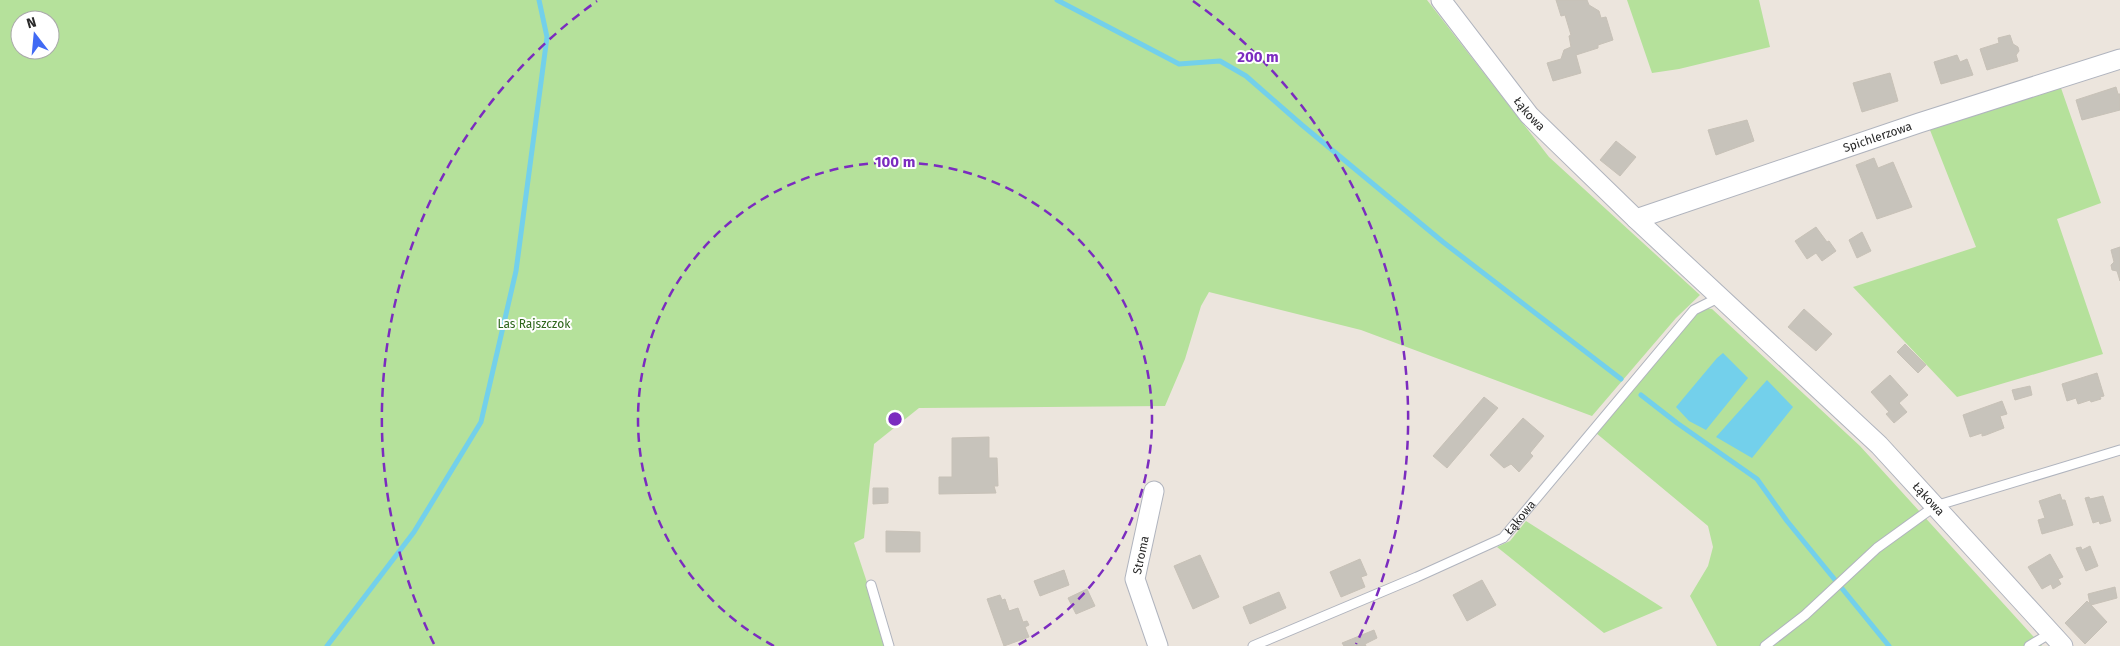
<svg xmlns="http://www.w3.org/2000/svg" width="2120" height="646" font-family="'Fira Sans',sans-serif">
<style>
.green{fill:#b5e19b;fill-rule:evenodd}
.water{fill:#73d0eb}
.lines{fill:none;stroke-linecap:round;stroke-linejoin:round}
.stream{stroke:#73d0eb;stroke-width:5}
.building{fill:#c7c3bb;stroke:#c7c1b7}
.lane-casing{stroke:#b0b4be;stroke-width:11}
.street-casing{stroke:#b0b4be;stroke-width:21}
.lane{stroke:#fff;stroke-width:9}
.street{stroke:#fff;stroke-width:19}
.ring{fill:none;stroke:#7b2cbf;stroke-width:2.5;stroke-dasharray:9 6}
.labels{text-anchor:middle;dominant-baseline:central;stroke-width:4;stroke-linejoin:round;paint-order:stroke}
.street-label{font-size:12px;fill:#2a2a2a;stroke:#fff}
.park-label{font-size:12px;fill:#2e661c;stroke:#fff}
.centre{fill:#7b2cbf;stroke:#fff;stroke-width:2.5}
.ring-label{font-size:15px;text-anchor:middle;font-weight:bold;fill:#7b2cbf;stroke:#fff;stroke-width:4;stroke-linejoin:round;paint-order:stroke}
</style>
<rect width="100%" height="100%" fill="#ece5dd"/>
<path class="green" d="M0,0H1427L1549,157L1700,295L1676,318L1592,416L1361,330L1209,292L1201,306L1185,359L1165,406L919,408L874,444L864,538L854,543L888,646H0ZM20,20H50V50H20Z
M1627,0H1759L1770,47L1679,69L1652,73Z
M2061,88L2101,203L2057,219L2103,354L1957,397L1853,287L1976,247L1928,125Z
M1700,307L1712,309L1860,446L2042,646H1717L1690,596L1708,566L1713,547L1708,526L1596,433Z
M1526,521L1663,608L1604,633L1497,547L1510,541Z"/>
<path class="water" d="M1723,353L1748,378L1706,430L1689,421L1676,407L1717,358Z
M1767,380L1793,407L1752,458L1716,437Z"/>
<g class="lines">
<path class="stream" d="M1057,0L1179,64L1220,61L1246,76L1302,125L1443,242L1621,379
M1641,395L1677,423L1757,479L1787,521L1889,646
M327,646L414,532L481,422L516,271L547,37L539,0"/>
</g>
<path class="building" d="M1556,0H1587L1589,5L1599,11L1601,18L1606,17L1613,40L1598,45V48L1576,55L1581,73L1553,81L1547,63L1561,59L1564,50L1571,47L1569,36L1571,35L1565,15L1561,16Z
M2010,35L2013,44L2018,47L2019,51L2016,55L2018,61L1987,70L1980,49L1999,43L1998,38Z
M1957,55L1960,62L1967,59L1973,75L1941,84L1934,62Z
M1890,73L1898,101L1862,112L1853,83Z
M2116,87L2118,94H2120V110L2082,120L2076,100Z
M1747,120L1754,141L1716,155L1708,130Z
M1616,141L1636,157L1620,176L1600,160Z
M1874,158L1878,168L1893,162L1912,207L1877,219L1856,165Z
M1816,227L1827,242L1829,241L1836,251L1822,261L1816,253L1807,259L1795,241Z
M1862,232L1871,251L1857,258L1849,240Z
M2120,247V281L2117,271L2112,270L2111,265L2114,262L2111,250Z
M1804,309L1832,334L1816,351L1788,327Z
M1905,344L1926,365L1918,373L1897,352Z
M2097,373L2104,396L2100,397L2101,399L2091,402L2090,400L2078,404L2076,398L2067,401L2062,384Z
M1890,375L1908,395L1899,403L1907,412L1894,423L1886,414L1889,412L1871,392Z
M2030,386L2032,395L2015,400L2012,390Z
M1484,397L1498,408L1447,468L1433,456Z
M2002,401L2007,414L2000,416L2004,428L1986,435L1982,436V433L1970,437L1963,415Z
M1523,418L1544,436L1530,453L1533,456L1519,472L1511,464L1504,468L1490,455Z
M989,437V458H997L998,486H994L996,493L939,494V477H952V438Z
M873,488H888V503L873,504Z
M2060,494L2062,500H2065L2073,525L2042,534L2038,520L2045,518L2039,501Z
M2103,496L2111,521L2100,524L2099,521L2093,523L2085,498L2089,497L2090,499Z
M886,531L920,532V552H886Z
M2090,546L2098,566L2086,571L2076,548L2081,547L2082,550Z
M2050,554L2063,577L2058,579L2061,584L2053,589L2051,584L2042,589L2028,567Z
M1200,555L1219,597L1193,609L1174,566Z
M1360,559L1367,575L1361,577L1365,587L1341,597L1330,572Z
M1064,570L1069,585L1040,596L1034,581Z
M1482,580L1496,605L1467,621L1453,595Z
M2115,587L2117,598L2091,605L2107,622L2085,644L2065,623L2087,601L2090,604L2088,594Z
M1087,589L1095,606L1076,614L1068,598Z
M1279,592L1286,608L1250,624L1243,607Z
M1000,595L1002,600L1005,599L1009,611L1018,608L1023,622L1027,621L1029,625L1025,627L1029,637L1004,646L987,599Z
M1374,630L1377,638L1365,644L1366,646H1344L1342,643Z"/>
<g class="lines">
<g class="lane-casing">
<g id="lane">
<path d="M871,585L889,646"/>
<path id="s1" d="M1253,646L1417,577L1503,538L1694,310L1720,297"/>
<path d="M1765,646L1805,615L1877,548L1935,506L2120,450"/>
<path d="M2029,646L2051,633"/>
</g>
</g>
<g class="street-casing">
<g id="street">
<path id="s2" d="M1441,0L1529,115L1636,219L1879,445L2063,646"/>
<path id="s3" d="M1636,219L1919,123L2120,59"/>
<path d="M1154,491L1135,579L1158,646"/>
</g>
</g>
<use href="#lane" class="lane"/>
<use href="#street" class="street"/>
</g>
<g class="ring">
<path d="M774 646A257 257 0 1 1 1016 646"/>
<path d="M434 644A513 513 0 0 1 597 1M1193 1A513 513 0 0 1 1356 644"/>
</g>
<g class="labels">
<g class="street-label">
<text stroke="none"><textPath href="#s2" startOffset="144">Łąkowa</textPath></text>
<text stroke="none"><textPath href="#s3" startOffset="255">Spichlerzowa</textPath></text>
<text stroke="none"><textPath href="#s2" startOffset="699">Łąkowa</textPath></text>
<text stroke="none"><textPath href="#s1" startOffset="299">Łąkowa</textPath></text>
<text transform="translate(1141 555) rotate(-78)">Stroma</text>
</g>
<g class="park-label">
<text x="534" y="324">Las Rajszczok</text>
</g>
</g>
<circle cx="895" cy="419" r="8" class="centre"/>
<g class="ring-label">
<text x="1258" y="62">200 m</text>
<text x="895" y="167">100 m</text>
</g>
<g transform="translate(35 35) rotate(344)"><circle r="24" fill="#ffffff" stroke="#aaaaaa"/>
<path d="M0-4L9 19L0 12L-9 19Z" fill="#416af4"/>
<text y="-8" font-size="14" font-weight="bold" text-anchor="middle" fill="#2a2a2a">N</text>
</g>
</svg>
